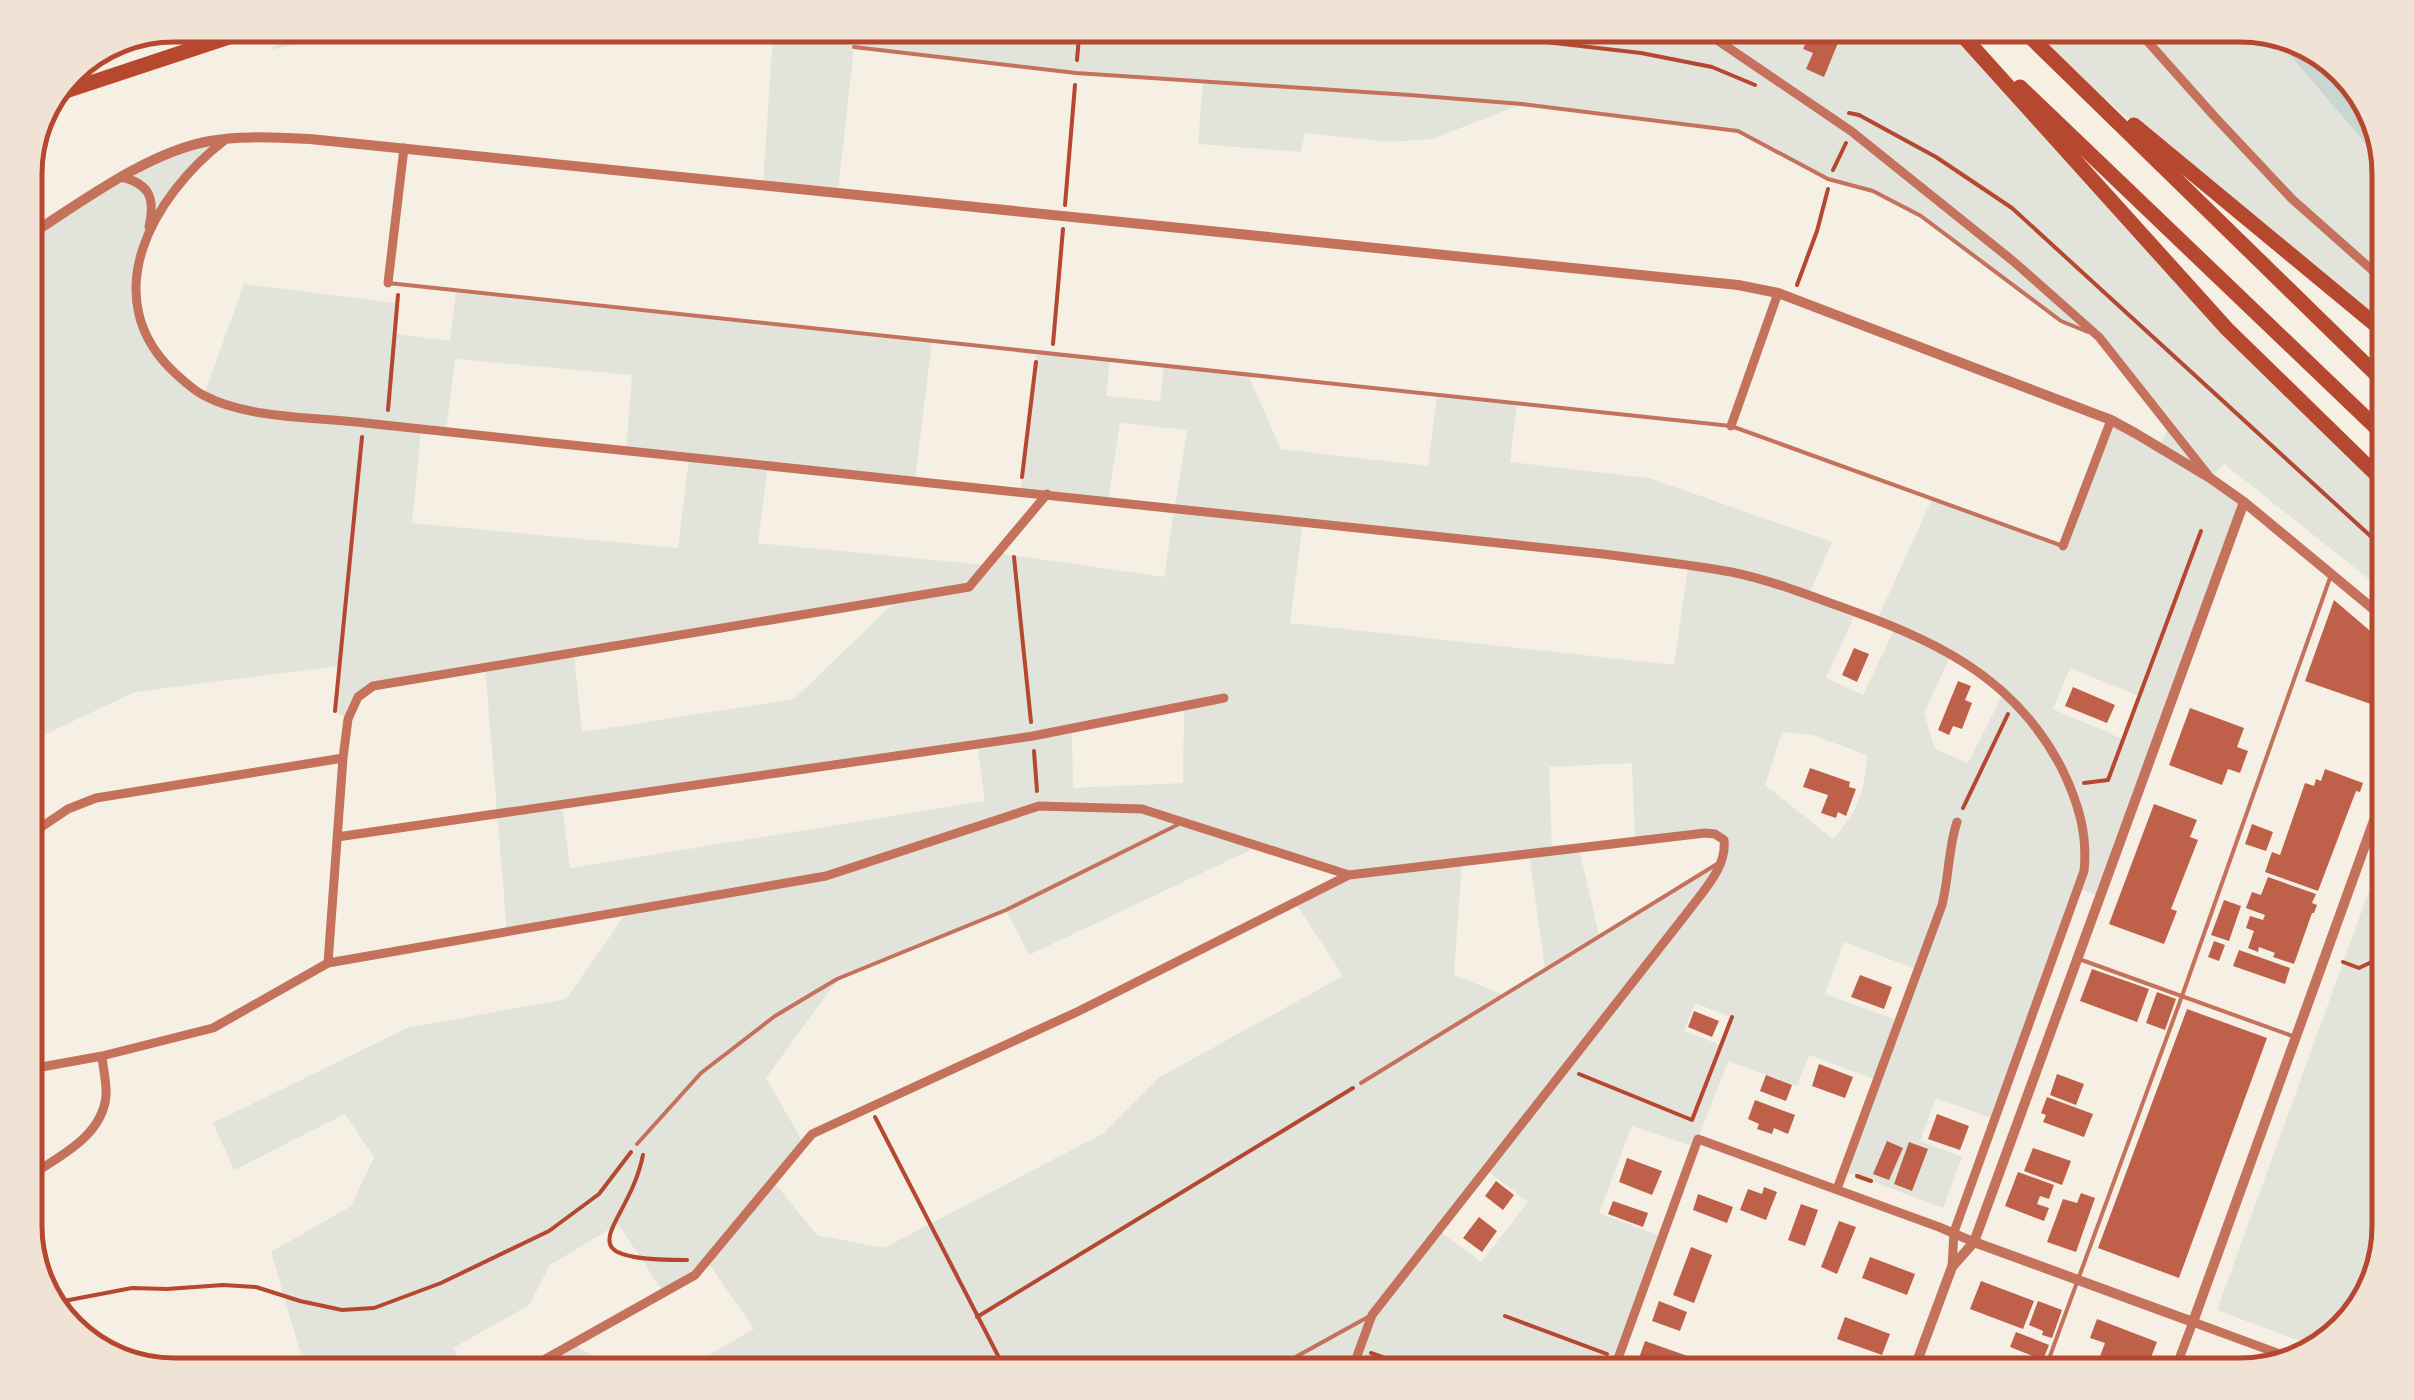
<svg xmlns="http://www.w3.org/2000/svg" width="2414" height="1400" font-family="Roboto,sans-serif">
<style>
.green{fill:#e2e4dc;fill-rule:evenodd}
.water{fill:#c9d6d2}
.building{fill:#bf614a}
.lines{fill:none;stroke-linecap:round;stroke-linejoin:round}
.path{stroke:#b5482f;stroke-width:4}
.service{stroke:#c5725c;stroke-width:4}
.minor{stroke:#c5725c;stroke-width:9}
.tertiary{stroke:#c5725c;stroke-width:10}
.motorway{stroke:#b5482f;stroke-width:15}
.rim{fill:none;stroke:#b5482f;stroke-width:5}
</style>
<rect width="100%" height="100%" fill="#f6efe4"/>
<path class="green" d="M301,25H386L269,50Z
M662,25H1953L2153,249L2389,487V595L2224,464L2211,477L2244,502L2101,897L2078,888L1994,1119L1936,1098L1920,1141L1962,1157L1943,1208L1844,1171L1877,1080L1809,1055L1797,1086L1728,1061L1698,1139L1689,1145L1632,1126L1599,1213L1663,1237L1618,1358L1607,1355L1599,1375H674L754,1329L707,1261L695,1275L664,1293L618,1224L550,1265L529,1305L453,1348L470,1375H307L271,1252L351,1206L374,1157L345,1114L234,1170L213,1123L407,1028L566,999L627,912L507,932L485,668L373,686L358,697L348,719L334,711L338,666L135,692L52,731L25,749V238L177,151L227,139L162,210L136,274L148,341L204,395L244,284L397,303L395,334L450,341L456,291L932,341L915,480L768,465L758,543L987,565L997,553L1164,577L1187,430L1120,423L1108,501L1020,491L1037,352L1110,360L1106,396L1160,401L1164,366L1248,375L1281,449L1428,466L1437,395L1517,403L1510,462L1649,478L1832,542L1809,595L1856,612L1826,678L1863,695L1895,628L1877,620L1932,499L2063,546L2111,420L2160,446L2169,426L2099,337L2061,321L1921,216L1873,191L1828,179L1738,131L1517,106L1432,139L1391,142L1305,133L1301,152L1198,144L1203,82L1076,73L854,47L838,192L763,184L773,34ZM455,359L632,375L626,451L689,457L678,548L412,523L421,430L446,432ZM1303,522L1688,566L1674,665L1290,623ZM897,600L794,699L582,732L574,653ZM1951,655L2004,692L1968,763L1935,749L1924,713ZM2070,668L2139,696L2123,739L2053,709ZM1184,707L1183,783L1073,788L1072,728ZM1782,732L1812,735L1867,755C1864,796 1859,808 1833,839L1765,785ZM977,745L985,801L570,868L562,805ZM1632,763L1635,842L1715,834L1725,851L1721,862L1599,935L1579,848L1552,851L1549,767ZM1259,846L1348,876L1295,902L1343,976L1160,1077L1104,1133L884,1248L817,1235L773,1181L804,1144L766,1078L838,979L1006,910L1029,955ZM1529,854L1545,969L1504,995L1454,975L1462,862ZM1844,942L1918,970L1899,1021L1825,994ZM1695,1003L1731,1017L1721,1045L1684,1031ZM1485,1169L1528,1202L1481,1262L1438,1230Z
M2016,25H2240L2272,34L2365,143L2389,165V336Z
M2389,836V1227L2369,1301L2321,1349L2217,1310Z
M572,1344L627,1375H517Z"/>
<path class="water" d="M2272,34L2315,45L2369,99L2389,165L2365,143Z"/>
<path class="building" d="M1823,32L1840,38L1824,77L1806,69L1813,53L1803,49L1810,34L1821,38Z
M2334,600L2389,647V699L2385,709L2305,681Z
M1854,648L1869,654L1857,682L1842,675Z
M1958,681L1971,686L1965,700L1972,703L1962,729L1953,726L1949,735L1938,730Z
M2073,687L2115,705L2107,723L2065,706Z
M2190,708L2244,728L2237,747L2248,751L2240,773L2228,769L2222,785L2169,765Z
M1810,768L1850,782L1849,787L1856,789L1846,816L1838,812L1836,818L1821,813L1828,795L1803,787Z
M2325,769L2363,783L2360,792L2356,791L2318,891L2265,872L2272,852L2280,855L2305,783L2314,786L2316,779L2321,781Z
M2154,804L2197,820L2190,837L2198,840L2171,909L2177,911L2164,944L2109,924Z
M2252,824L2273,832L2266,851L2245,844Z
M2268,877L2316,894L2312,903L2317,905L2314,913H2312L2294,964L2273,957L2275,953L2259,947L2258,952L2248,948L2254,931L2246,928L2250,916L2263,920L2265,915L2246,908L2252,892L2261,895Z
M2224,900L2241,906L2229,941L2211,935Z
M2214,941L2225,945L2219,961L2208,957Z
M2239,950L2290,968L2285,984L2233,966Z
M2092,969L2149,989L2137,1022L2080,1001Z
M1860,975L1892,987L1884,1009L1851,997Z
M2157,992L2176,999L2165,1030L2146,1023Z
M2187,1009L2267,1038L2179,1278L2098,1248Z
M1694,1011L1719,1021L1712,1037L1688,1027Z
M1819,1064L1853,1077L1845,1098L1812,1086Z
M2057,1074L2084,1084L2076,1105L2050,1095Z
M1766,1075L1792,1085L1786,1101L1760,1091Z
M2047,1097L2093,1114L2084,1137L2043,1122L2046,1115L2041,1113Z
M1755,1100L1795,1115L1788,1134L1774,1128L1772,1134L1757,1129L1759,1124L1748,1119Z
M1937,1114L1969,1126L1960,1150L1928,1139Z
M1887,1141L1903,1148L1889,1180L1873,1174Z
M1909,1142L1928,1149L1912,1191L1894,1184Z
M2033,1148L2071,1161L2062,1185L2024,1171Z
M1627,1158L1662,1171L1652,1195L1619,1182Z
M2018,1172L2054,1185L2049,1199L2040,1196L2037,1204L2049,1208L2044,1221L2005,1206Z
M1496,1181L1514,1195L1503,1210L1485,1196Z
M1764,1187L1777,1192L1766,1220L1740,1210L1748,1189L1762,1194Z
M2081,1193L2095,1198L2076,1252L2047,1242L2063,1199L2077,1203Z
M1698,1194L1733,1207L1727,1223L1693,1210Z
M1613,1201L1648,1213L1643,1227L1608,1214Z
M1801,1204L1818,1210L1805,1246L1788,1240Z
M1479,1217L1497,1231L1482,1252L1463,1238Z
M1839,1221L1856,1227L1837,1274L1821,1267Z
M1691,1247L1712,1255L1694,1303L1673,1295Z
M1870,1257L1915,1274L1907,1295L1862,1278Z
M1981,1281L2034,1301L2023,1329L1970,1309Z
M1659,1301L1687,1312L1680,1331L1652,1321Z
M2038,1301L2062,1310L2052,1338L2042,1335L2043,1331L2029,1325Z
M1845,1317L1890,1334L1882,1355L1837,1339Z
M2097,1319L2157,1342L2150,1360L2147,1359L2141,1375H2093L2105,1343L2090,1338Z
M2016,1332L2049,1345L2043,1360L2010,1347Z
M1645,1341L1696,1359L1690,1375L1657,1365L1655,1370L1667,1375H1633Z
M2209,1362L2244,1374L2204,1375Z
M1560.5 1368a5.5 5.5 0 1 1 11 0a5.5 5.5 0 1 1-11 0Z"/>
<g class="lines">
<path class="path" d="M1398,25L1641,53L1712,67L1755,85
M1077,60L1080,25
M1849,113L1859,115L1936,157L2012,208L2389,553
M1833,170L1846,143
M1065,205L1075,85
M1797,285L1817,231L1828,189
M1053,344L1063,229
M388,410L398,295
M1022,477L1036,362
M1014,557L1031,722
M335,711L362,437
M1034,751L1037,791
M2084,783L2108,780L2201,531
M1963,808L2008,714
M2343,962L2359,968L2380,958L2389,961
M1579,1074L1692,1120L1732,1017
M875,1117L1008,1375
M643,1155C628,1230 555,1260 687,1260
M1857,1176L1871,1181
M48,1304L132,1288L167,1289L223,1285L256,1287L300,1301L342,1310L374,1308L441,1283L549,1231L599,1194L631,1152
M1505,1316L1607,1354
M977,1317L1353,1088
M1371,1353L1432,1375"/>
<path class="service" d="M854,47L1076,73L1410,95L1522,104L1738,131L1828,179L1873,191L1921,216L2061,321L2088,332
M388,283L1731,426L2060,545
M2079,959L2295,1037
M1361,1083L1717,864
M637,1144L701,1073L775,1016L837,979L1006,910L1179,824
M1263,1375L1368,1317
M2043,1375L2182,996L2331,575"/>
<path class="minor" d="M1695,25L1851,131L2013,261L2099,337L2208,475
M2133,25L2214,116L2292,199L2389,285
M225,140C152,196 94,299 176,374C184,381 193,390 203,395C245,418 309,417 356,422C424,429 493,437 562,444C909,480 1256,517 1603,554C1646,560 1689,564 1731,572C1766,579 1800,592 1833,604C1929,638 2013,673 2062,769C2078,802 2088,834 2084,871L1954,1232L1952,1267
M121,177C151,184 155,199 149,227
M388,283L404,148
M1731,426L1778,293
M2063,546L2111,420
M337,837L1033,736L1224,698
M25,838L68,809L96,798L343,758
M328,963L343,758L348,719L358,697L373,686L969,587L1047,494
M25,1070L102,1056L213,1028L328,963L826,876L1039,806L1142,809L1349,875
M25,1179C56,1158 102,1138 106,1096C107,1083 103,1069 102,1056
M1837,1189L1942,905C1949,878 1948,849 1957,822
M517,1375L695,1275L812,1134L1079,1011L1349,875L1705,833L1715,834L1724,840C1727,866 1705,889 1690,909L1372,1315L1350,1375
M1612,1375L1698,1139L1939,1227L1974,1242
M2173,1375L2193,1322L2296,1360"/>
<path class="tertiary" d="M25,238C79,204 147,152 210,141C242,135 277,138 310,139L1738,285L1778,293L2111,420L2135,433L2210,478L2244,502L2389,622
M1974,1242L2193,1322L2389,779
M1912,1375L1952,1267L1974,1242L2244,502"/>
<path class="motorway" d="M1953,25L2227,329L2389,487
M2018,25L2389,387
M173,26L198,28L243,25
M2020,87L2389,440
M57,94L265,25
M2134,125L2389,336"/>
</g>
<path d="M0 0H2414V1400H0ZM174 42H2240A132 132 0 0 1 2372 174V1226A132 132 0 0 1 2240 1358H174A132 132 0 0 1 42 1226V174A132 132 0 0 1 174 42Z" fill="#f1e2d6" fill-rule="evenodd"/>
<path class="rim" d="M174 42H2240A132 132 0 0 1 2372 174V1226A132 132 0 0 1 2240 1358H174A132 132 0 0 1 42 1226V174A132 132 0 0 1 174 42Z"/>
</svg>
